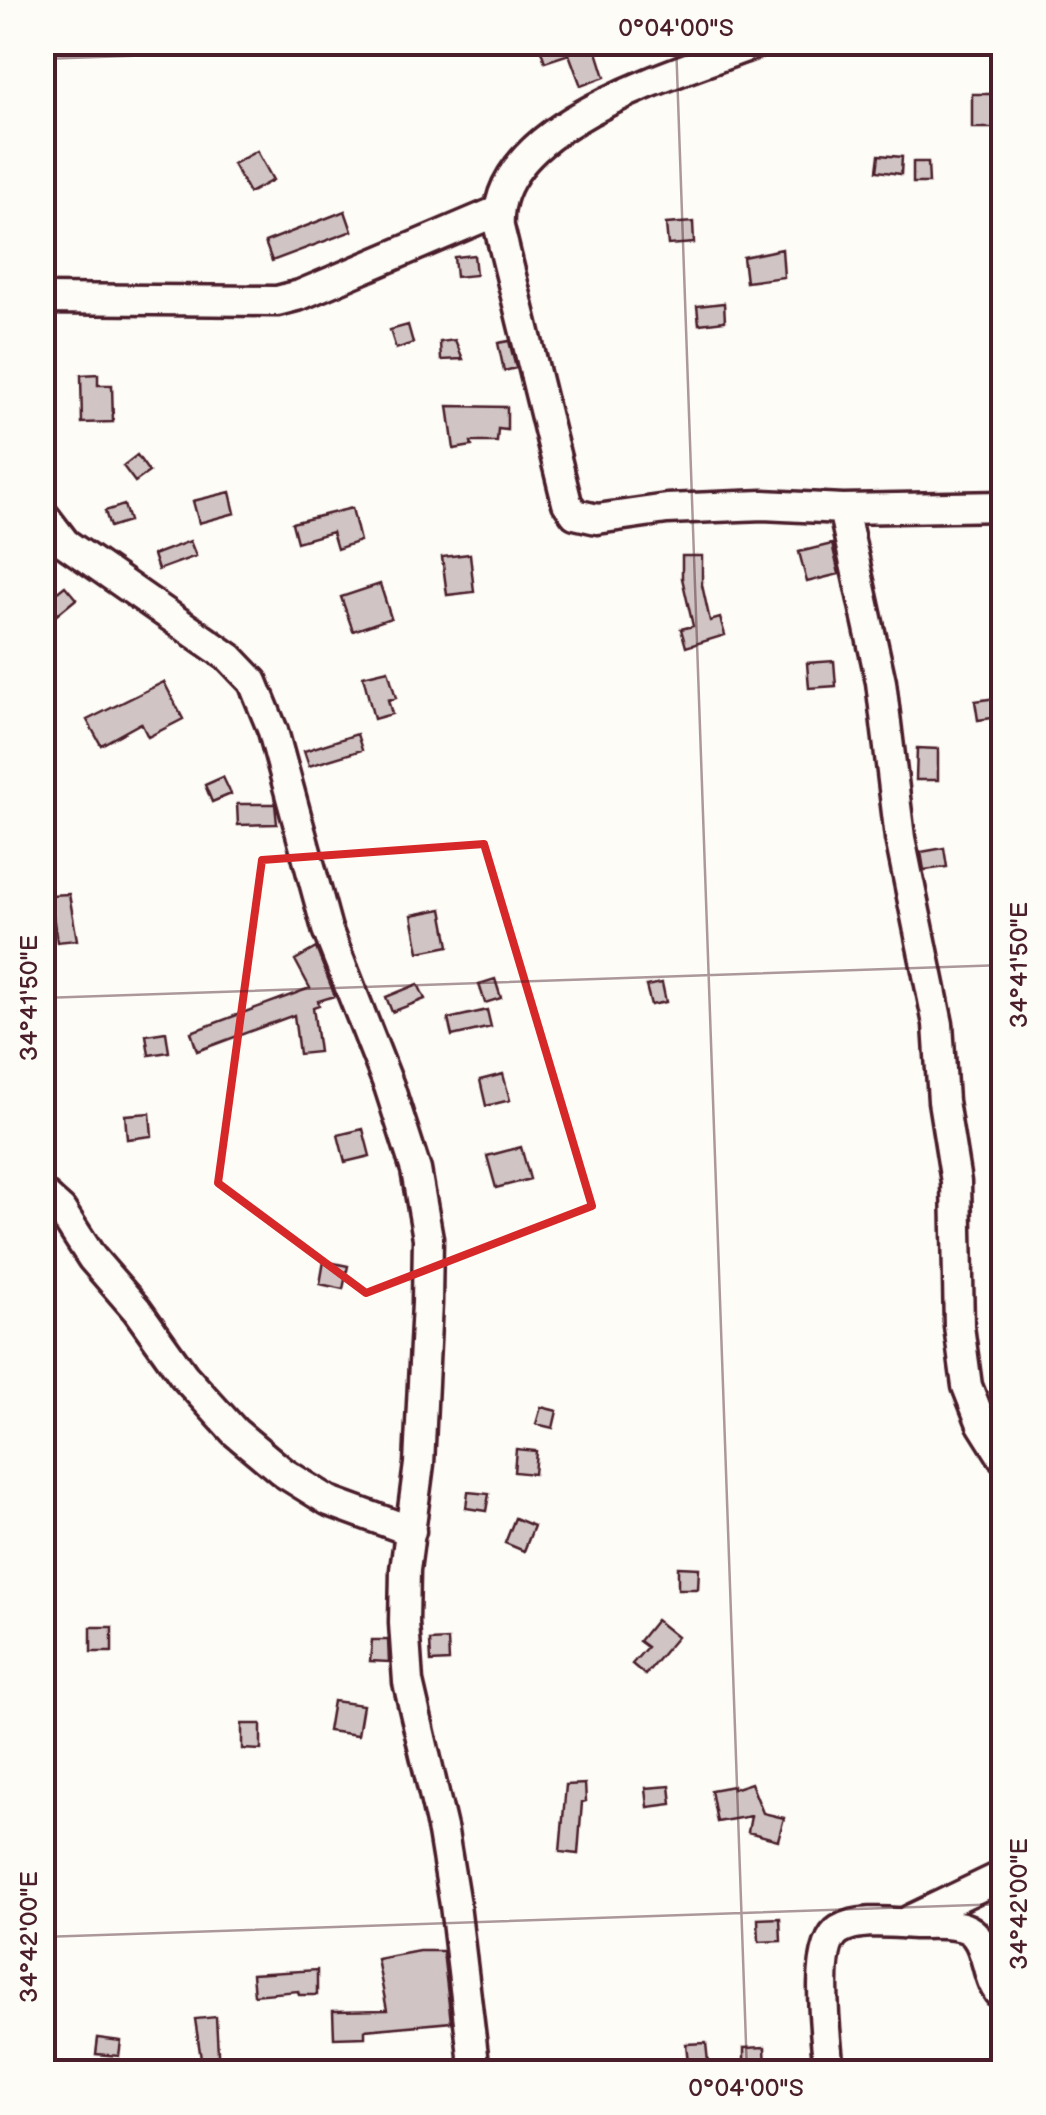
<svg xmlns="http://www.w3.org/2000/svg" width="1046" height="2115" font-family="'Balsamiq Sans',sans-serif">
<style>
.building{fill:#d0c5c4;stroke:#4a1f2b;stroke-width:2.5}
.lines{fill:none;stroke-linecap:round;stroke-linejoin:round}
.minor-casing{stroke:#4a1f2b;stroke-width:35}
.minor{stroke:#fdfcf7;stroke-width:28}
.marked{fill:none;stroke:#d62828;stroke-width:8;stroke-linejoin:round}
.ticks{fill:none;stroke:#4a1f2b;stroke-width:2.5;stroke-opacity:0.45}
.neatline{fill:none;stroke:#4a1f2b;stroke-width:4}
.ticks-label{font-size:25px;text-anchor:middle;fill:#4a1f2b}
</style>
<rect width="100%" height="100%" fill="#fdfcf7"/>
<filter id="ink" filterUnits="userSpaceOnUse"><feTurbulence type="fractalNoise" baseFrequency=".01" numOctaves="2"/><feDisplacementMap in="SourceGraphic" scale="20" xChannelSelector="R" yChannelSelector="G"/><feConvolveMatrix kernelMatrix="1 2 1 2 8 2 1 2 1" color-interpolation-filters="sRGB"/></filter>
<g filter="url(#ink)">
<path class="building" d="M538,42H594L605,77L581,86L569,54L545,62Z
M972,94H1003V128H972Z
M257,151L273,180L249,193L233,164Z
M879,155L902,157L901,174L877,171Z
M913,162H928L929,183H913Z
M345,211L352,231L272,261L265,242Z
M693,222L694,243L668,245L666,224Z
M782,249L784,277L746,282L743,257Z
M474,255L476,275L456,277L454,257Z
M724,303L725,321L699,324L697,306Z
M408,325L413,343L396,349L390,330Z
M455,340L463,359L441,360L440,342Z
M509,341L516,368L504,371L498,343Z
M98,374V385H112L113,422L82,423L81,375Z
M448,406L507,407V430L498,429L497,442H471L472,446L454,449Z
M137,455L149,472L135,482L123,466Z
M230,492L235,513L199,523L193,501Z
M124,505L129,521L110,527L105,511Z
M352,508L360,541L337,549L332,532L297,542L292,523Z
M190,541L196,556L158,570L153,555Z
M832,544L839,574L807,582L799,552Z
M470,554L474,592L447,595L442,557Z
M682,556H702V585L710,621L720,618L725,635L686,647L681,629L693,626L682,578Z
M380,584L391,618L353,631L341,597Z
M65,586L76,599L42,627V604Z
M834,661L836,686L809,688L807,663Z
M388,670L396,698L388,700L392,714L374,719L363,676Z
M164,682L183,719L148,737L141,723L101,745L87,720Z
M996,698L999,717L978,720L975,701Z
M357,734L362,750L309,766L304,751Z
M917,748L938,749V780H916Z
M223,777L231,794L212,802L205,785Z
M237,804H275L277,824L238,825Z
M944,848L947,867L924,870L921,852Z
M69,894L77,940L57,942L50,895Z
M442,909L449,946L419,952L412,915Z
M316,948L335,996L318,1001L319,1005L313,1007L319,1052L299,1054L294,1015L197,1051L191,1032L310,988L295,960Z
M495,979L501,998L485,1003L479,984Z
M662,983L666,1002L651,1005L646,986Z
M418,984L425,999L392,1012L386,997Z
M487,1010L491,1027L452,1036L448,1019Z
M166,1032L169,1052L149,1055L146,1035Z
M503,1074L510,1100L486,1106L480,1080Z
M150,1113L152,1136L127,1139L125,1115Z
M363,1129L370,1156L345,1162L338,1135Z
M521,1147L530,1179L496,1188L487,1156Z
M324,1261L348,1266L343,1289L320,1284Z
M541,1407L557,1411L553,1428L536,1424Z
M516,1449L536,1451L534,1474L514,1472Z
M468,1492L489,1494L486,1511L466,1508Z
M515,1518L534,1526L524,1551L505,1543Z
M678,1567L699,1568L698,1589H678Z
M656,1620L677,1637L645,1675L632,1664L647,1647L639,1641Z
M91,1627H112V1652H91Z
M372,1640H388L389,1662L370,1661Z
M448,1640L449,1661L431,1662L430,1641Z
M333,1701L363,1705L358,1735L328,1731Z
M242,1724H261V1750L242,1749Z
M751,1783L763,1813L784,1818L778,1840L748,1832L751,1816L717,1822L711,1790L733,1786V1789Z
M585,1784L586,1801L582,1802L578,1854L560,1852L566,1785Z
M670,1786L672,1804L648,1807L646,1788Z
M780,1918L781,1941L759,1942L758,1919Z
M419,1951H443L451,2022L365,2030V2037L334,2038L333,2011L387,2010L377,1959Z
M317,1970V1995H299L298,1991L254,1995L252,1974Z
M216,2017L219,2071L203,2072L195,2019Z
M98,2038L121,2041L119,2056L96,2054Z
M706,2043L708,2062L688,2063L686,2044Z
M765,2047L766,2070L744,2071V2048Z"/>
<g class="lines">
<g class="minor-casing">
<path id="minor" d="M759,42C683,72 491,123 499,227L567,503L575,514L597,519L667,509L763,505L843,509L1004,506
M42,299L277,301L300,295L498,211
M843,509L881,682L900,838L938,1024L943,1101L956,1182L959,1326L967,1386L982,1424L1004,1459
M42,513L65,543L230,658L253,682L273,731L327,929L389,1086L416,1170L428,1238L427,1303L419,1464L405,1570L404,1623L408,1682L443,1832L455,1905L475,2072
M42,1193L61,1210L92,1258L137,1310L184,1376L235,1432L284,1473L329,1501L411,1531
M910,1920L1004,1875
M829,2072C827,2043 812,1947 839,1930C859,1918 893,1923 916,1924C932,1924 964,1921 975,1935C990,1953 985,1982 1004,1998"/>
</g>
<use href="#minor" class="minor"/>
</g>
</g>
<path class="marked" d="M484,844L592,1206L366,1293L218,1183L262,860Z"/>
<path class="ticks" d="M676,42L747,2072M42,59L529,42M42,998L1004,965M42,1937L1004,1904"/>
<rect width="1046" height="2115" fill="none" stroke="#fdfcf7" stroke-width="110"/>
<rect x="55" y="55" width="936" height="2005" class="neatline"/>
<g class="ticks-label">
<text x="676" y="36">0°04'00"S</text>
<text transform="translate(1018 965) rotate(-90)" y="9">34°41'50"E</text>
<text transform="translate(28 998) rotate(-90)" y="9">34°41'50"E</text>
<text transform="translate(1018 1904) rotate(-90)" y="9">34°42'00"E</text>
<text transform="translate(28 1937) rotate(-90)" y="9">34°42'00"E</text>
<text x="746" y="2096">0°04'00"S</text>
</g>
</svg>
